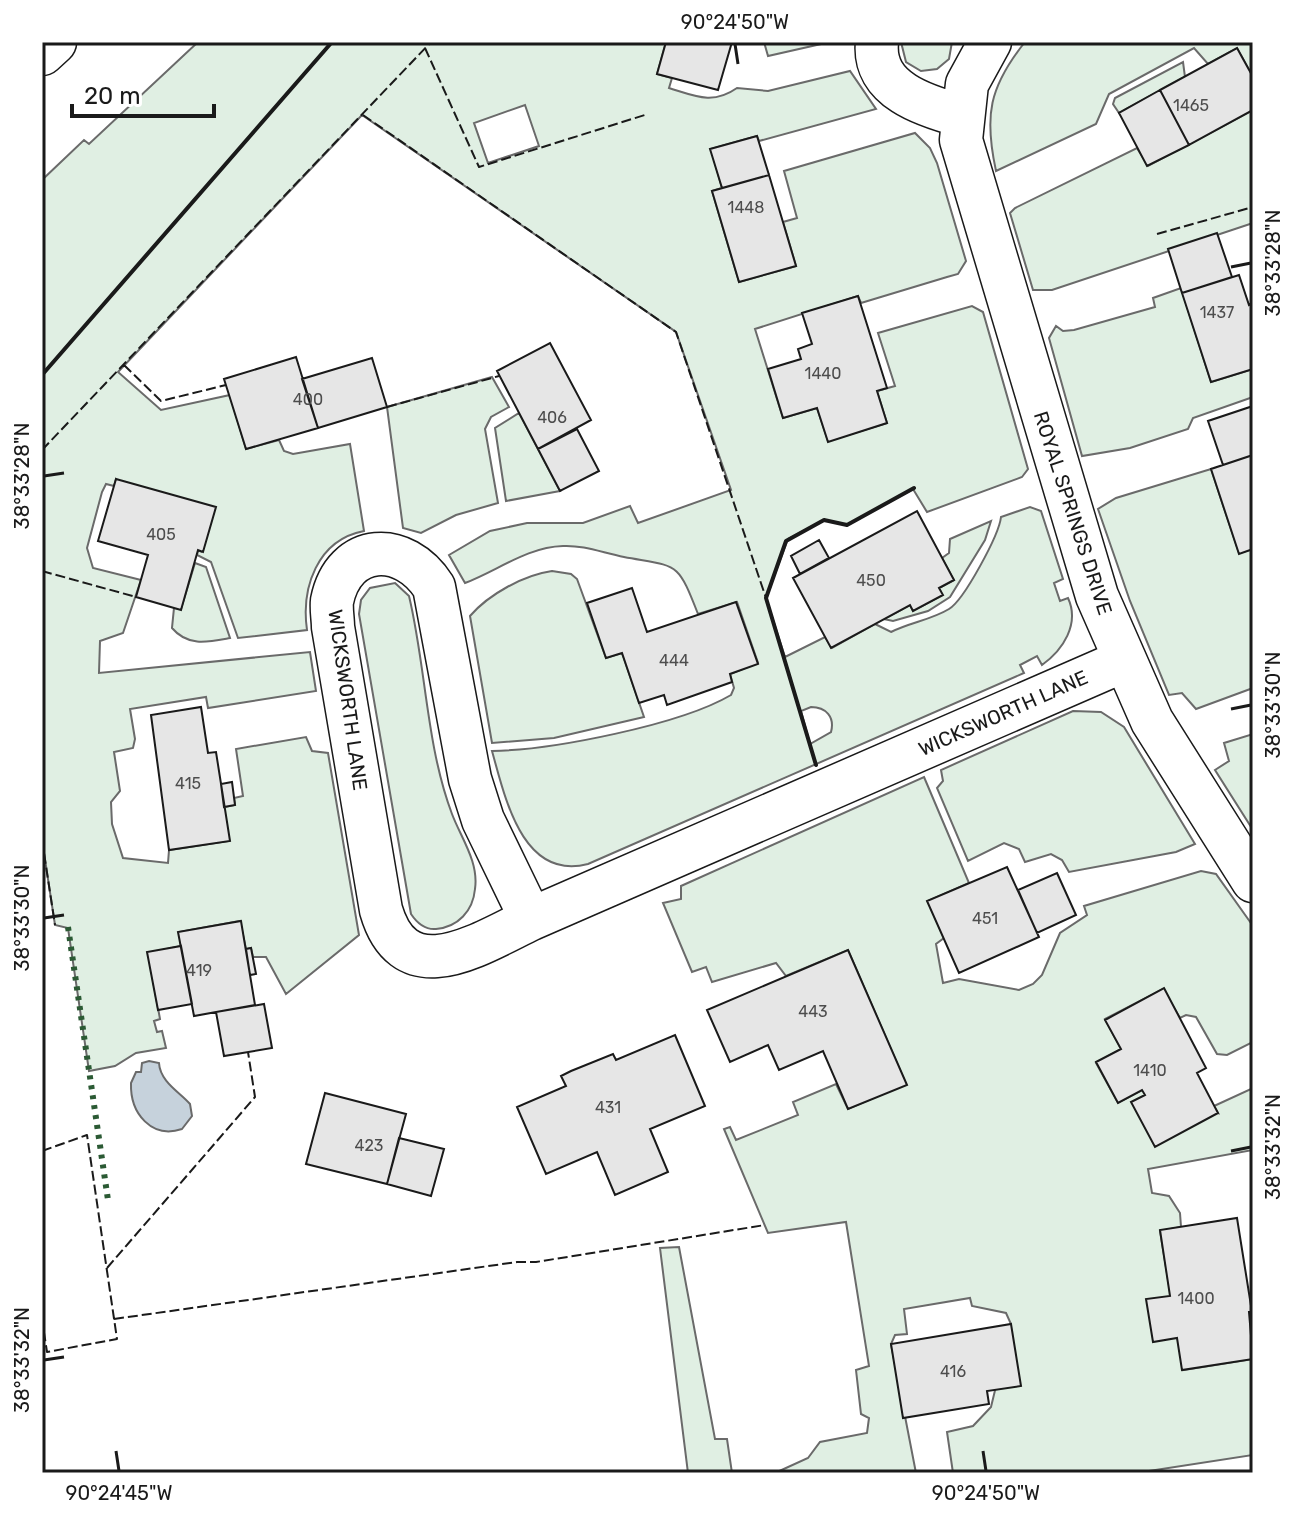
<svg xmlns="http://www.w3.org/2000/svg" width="1295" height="1515" font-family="Rubik,sans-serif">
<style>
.green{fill:#e0efe3;stroke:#6a6a6a;stroke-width:2;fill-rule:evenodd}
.water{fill:#c6d2dc;stroke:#6a6a6a;stroke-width:2}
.building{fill:#e6e6e6;stroke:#1a1a1a;stroke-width:2}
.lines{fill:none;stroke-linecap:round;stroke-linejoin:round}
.minor-casing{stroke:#1a1a1a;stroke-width:45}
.motorway-casing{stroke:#1a1a1a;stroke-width:47}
.minor{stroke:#fff;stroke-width:42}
.motorway{stroke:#fff;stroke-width:44}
.hedge{stroke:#2b5a34;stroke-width:6;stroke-dasharray:4 6;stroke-linecap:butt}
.fence{stroke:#1a1a1a;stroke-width:2;stroke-dasharray:10 4;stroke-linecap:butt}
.wall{stroke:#1a1a1a;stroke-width:4}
.ticks{fill:none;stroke:#1a1a1a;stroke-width:3}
.labels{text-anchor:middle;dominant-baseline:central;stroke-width:6;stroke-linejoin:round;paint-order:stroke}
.number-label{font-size:16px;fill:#4d4d4d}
.street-label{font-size:20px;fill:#1a1a1a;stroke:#fff}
.neatline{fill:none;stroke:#1a1a1a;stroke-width:3}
.ticks-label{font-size:20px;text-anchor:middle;fill:#1a1a1a}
</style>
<rect width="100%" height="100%" fill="#fff"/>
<path class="green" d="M198,42H666L657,74L672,78L669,88C695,96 713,105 737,88L768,91L850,71L876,109L759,141L757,136L711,149L722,188L712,191L739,282L796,266L783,222L797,218L784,171L915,133L930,148L937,163L966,261L958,274L947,277L861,303L858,296L755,329L783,418L817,408L828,441L887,423L877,391L895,386L878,333L972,306L983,312L1028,469L1022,477L927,512L913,489L847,525L824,520L788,539L766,598L785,657L825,637L832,648L875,624L891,632C911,622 931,620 949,609C964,600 999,535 1001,517L1030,507L1041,511L1063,579L1054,583L1060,601L1068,598C1080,624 1063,650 1042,665L1037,656L1020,665L1024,673L588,864C522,881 505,797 492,751C552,750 680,725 731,695L734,688L730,674L758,663L737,602L698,614C677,560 678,567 624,557C603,553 584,545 563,546C527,547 497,571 465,583L449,555L490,531L527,523H583L630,506L638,523L731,490L676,332L362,115L118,372L161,410L230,395L246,449L279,440L284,451L293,454L350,444L364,531C317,540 301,588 307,630L238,638L211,562L197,555L198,550L202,552L116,479L114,486L106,484L102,492L87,548L93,568L141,580L123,633L100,641L99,673L310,652L316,691L208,708L206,697L130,709L135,739L133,748L114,752L120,791L111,802L112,824L123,858L168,863L169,850L229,841L224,807L235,805L234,798L243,796L236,749L306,737L312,751L328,753L359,935L286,994L266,957H253L251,948L246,949L240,921L179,932L181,946L148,953L160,1019L154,1021L157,1032L162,1031L166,1048L136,1053L115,1066L89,1071L68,928L55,925L42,840V180L84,140L89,144ZM525,105L539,146L488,163L474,123ZM811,707C826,707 835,717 831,732L810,744L801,711Z
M764,42H830L768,56Z
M901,42H952L949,59L937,69L921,71L906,62Z
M1025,42H1253V77L1237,48L1208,64L1194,48L1109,94L1096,124L996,171C984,116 989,87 1025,42Z
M1183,62L1185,77L1119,113L1113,104L1115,98Z
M1253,110V223L1052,290H1033L1010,213L1015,208L1137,148L1148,166Z
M1181,288L1211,382L1253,369V397L1193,418L1188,429L1130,448L1082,456L1049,338L1056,326L1063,331L1074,330L1155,307L1153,298Z
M492,377L509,407L491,417L485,429L498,503L456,515L421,533L403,528L387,407Z
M519,413L560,491L506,501L495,428Z
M1211,469L1239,553L1253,549V688L1196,709L1182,693L1169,695L1130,601L1098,509L1116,498Z
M991,521L985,540L950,597L928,611L893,621L884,619L910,605L913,611L942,595L939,588L954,580L942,558L949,553L950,539Z
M195,563L206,567L230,638C208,642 188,647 172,628L174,608L181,609Z
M552,571L571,574L577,579L606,658L622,653L644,717L554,738L492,743L470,616C489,594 524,575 552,571Z
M395,583L409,596C426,667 426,745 452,814C461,838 479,862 475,889C473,911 458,927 436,929C425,930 417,923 411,914L359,614L361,600L370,588Z
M1073,711L1101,712L1124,727L1195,844L1176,852L1069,872L1062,860L1051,854L1025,862L1019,849L1004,843L968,861L937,788L943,781L941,770Z
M1253,734V830L1215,770L1229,761L1224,743Z
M924,777L969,883L928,901L944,938L936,944L943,983L959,979L1019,990L1033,984L1042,975L1060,933L1087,915L1084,906L1201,871L1216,874L1253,926V1042L1227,1055L1217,1054L1196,1017L1186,1015L1180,1018L1163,989L1105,1019L1121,1049L1096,1063L1118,1103L1142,1090L1218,1113L1214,1106L1253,1088V1150L1148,1169L1152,1193L1169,1196L1180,1213L1181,1227L1160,1231L1183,1370L1253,1359V1455L1136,1473H953L947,1432L973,1426L991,1407L1011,1324L1006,1313L972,1306L970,1298L904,1309L907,1334L895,1335L891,1344L916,1473H775L808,1458L820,1442L867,1433L869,1418L861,1414L856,1370L869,1366L846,1222L768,1233L724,1129L730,1127L736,1140L798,1115L793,1102L836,1084L848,1109L906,1084L848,950L786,976L776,963L712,982L706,967L692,972L663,903L681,899V886Z
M679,1247L715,1439H727L732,1473H688L660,1248Z"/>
<path class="water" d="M149,1061L159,1063C160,1082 181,1093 190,1104L192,1116L182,1129C152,1139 130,1114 131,1083L136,1072H141L142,1063Z"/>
<path class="building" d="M666,42H732L718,90L657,74Z
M1237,48L1253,77V110L1189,145L1160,90Z
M1160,90L1189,145L1147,166L1119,113Z
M757,136L769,175L722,188L710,149Z
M769,175L796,266L739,282L712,191Z
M1217,233L1232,277L1182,293L1168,249Z
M1239,275L1249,305L1253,303V369L1211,382L1182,293Z
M858,296L887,388L877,391L887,423L828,442L817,408L783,418L768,369L801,359L798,349L812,344L802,313Z
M550,343L591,420L538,449L497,371Z
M296,357L318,428L246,449L224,379Z
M372,358L387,407L318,428L302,379Z
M1253,406V455L1223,465L1208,421Z
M577,429L599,471L560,491L538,449Z
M1253,455V549L1239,554L1211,469Z
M116,479L216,507L203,552L198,550L181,610L136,597L148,555L98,541Z
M917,511L954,580L939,588L943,595L913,611L910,605L831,648L793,578Z
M819,540L829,558L800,574L791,556Z
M632,588L647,632L736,602L758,664L730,674L732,682L667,705L664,695L639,703L622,653L606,658L587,603Z
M201,707L208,753L216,752L230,841L169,850L151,715Z
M232,782L235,805L224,807L221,784Z
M1007,867L1039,937L959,973L927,901Z
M1057,873L1076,915L1037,933L1018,890Z
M241,921L255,1005L194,1016L178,932Z
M181,946L192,1004L158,1010L147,952Z
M251,948L256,974L250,975L246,949Z
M848,950L907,1085L848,1109L823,1051L779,1070L768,1045L730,1062L707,1010Z
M1164,988L1206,1068L1197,1073L1218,1113L1155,1147L1131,1102L1145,1095L1142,1090L1118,1103L1096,1062L1121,1049L1105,1020Z
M264,1004L272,1048L224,1056L216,1012Z
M675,1035L705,1106L650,1129L668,1172L615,1195L597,1152L546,1174L517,1107L566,1086L561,1076L571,1071L613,1054L616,1060Z
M325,1093L406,1114L387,1184L306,1164Z
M399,1138L444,1149L431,1196L387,1184Z
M1237,1218L1252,1312H1249L1253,1359L1182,1370L1177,1338L1153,1342L1146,1299L1170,1296L1160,1230Z
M1011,1324L1021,1386L987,1391L989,1404L903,1418L891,1344Z"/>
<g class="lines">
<g class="minor-casing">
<path id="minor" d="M877,42C872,90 925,106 962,116
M990,42L967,84L961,140L1097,596L1152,721L1253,881
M531,919C479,944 405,993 381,910L333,627C333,619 331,609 332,601C344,542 404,540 434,587L470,779L483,820L531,919L1123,661"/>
</g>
<g class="motorway-casing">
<path id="motorway" d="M42,53L54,42"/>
</g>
<use href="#minor" class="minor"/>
<use href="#motorway" class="motorway"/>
<path class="hedge" d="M68,927L108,1200"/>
<path class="fence" d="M425,48L479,167L648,114
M363,115L676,332L766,598
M1157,234L1253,207
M124,365L161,401L226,385
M387,407L499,376
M42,450L431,42
M42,571L136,597
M42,840L55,925
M42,1151L87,1135L117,1339L47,1352L43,1326
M107,1268L255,1097L248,1052
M114,1319L517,1262H536L765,1225"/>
<path class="wall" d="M42,375L332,42
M816,765L766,598L786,541L824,520L847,525L914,488"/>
</g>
<path class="ticks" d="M735,44L738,64M1231,267L1251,263M44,476L64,473M1231,709L1251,705M44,918L64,915M1231,1151L1251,1147M44,1360L64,1357M116,1451L119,1471M983,1451L986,1471"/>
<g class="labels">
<g class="number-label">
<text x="1191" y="105">1465</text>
<text x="746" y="207">1448</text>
<text x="1217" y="312">1437</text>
<text x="823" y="373">1440</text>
<text x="308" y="399">400</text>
<text x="552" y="417">406</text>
<text x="161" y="534">405</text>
<text x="871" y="580">450</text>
<text x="674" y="660">444</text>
<text x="188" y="783">415</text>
<text x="985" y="918">451</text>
<text x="199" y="970">419</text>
<text x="813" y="1011">443</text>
<text x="1150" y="1070">1410</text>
<text x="608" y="1107">431</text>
<text x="369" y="1145">423</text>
<text x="1196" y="1298">1400</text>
<text x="953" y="1371">416</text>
</g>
<g class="street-label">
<text transform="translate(1073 513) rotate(72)">ROYAL SPRINGS DRIVE</text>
<text transform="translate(348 700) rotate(82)">WICKSWORTH LANE</text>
<text transform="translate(1003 713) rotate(-24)">WICKSWORTH LANE</text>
</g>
</g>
<rect width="1295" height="1515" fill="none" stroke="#ffffff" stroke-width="88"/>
<path d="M72 104v12h142v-12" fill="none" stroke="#1a1a1a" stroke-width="4"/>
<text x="84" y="104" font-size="24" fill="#1a1a1a" stroke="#ffffff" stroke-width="6" paint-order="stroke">20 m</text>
<rect x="44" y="44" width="1207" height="1427" class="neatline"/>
<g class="ticks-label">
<text x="735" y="29">90°24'50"W</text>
<text transform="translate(1273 263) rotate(-90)" y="7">38°33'28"N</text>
<text transform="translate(22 476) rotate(-90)" y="7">38°33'28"N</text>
<text transform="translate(1273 705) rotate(-90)" y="7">38°33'30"N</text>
<text transform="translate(22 918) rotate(-90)" y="7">38°33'30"N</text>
<text transform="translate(1273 1147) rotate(-90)" y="7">38°33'32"N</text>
<text transform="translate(22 1360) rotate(-90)" y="7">38°33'32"N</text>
<text x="119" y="1500">90°24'45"W</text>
<text x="986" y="1500">90°24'50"W</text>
</g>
</svg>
